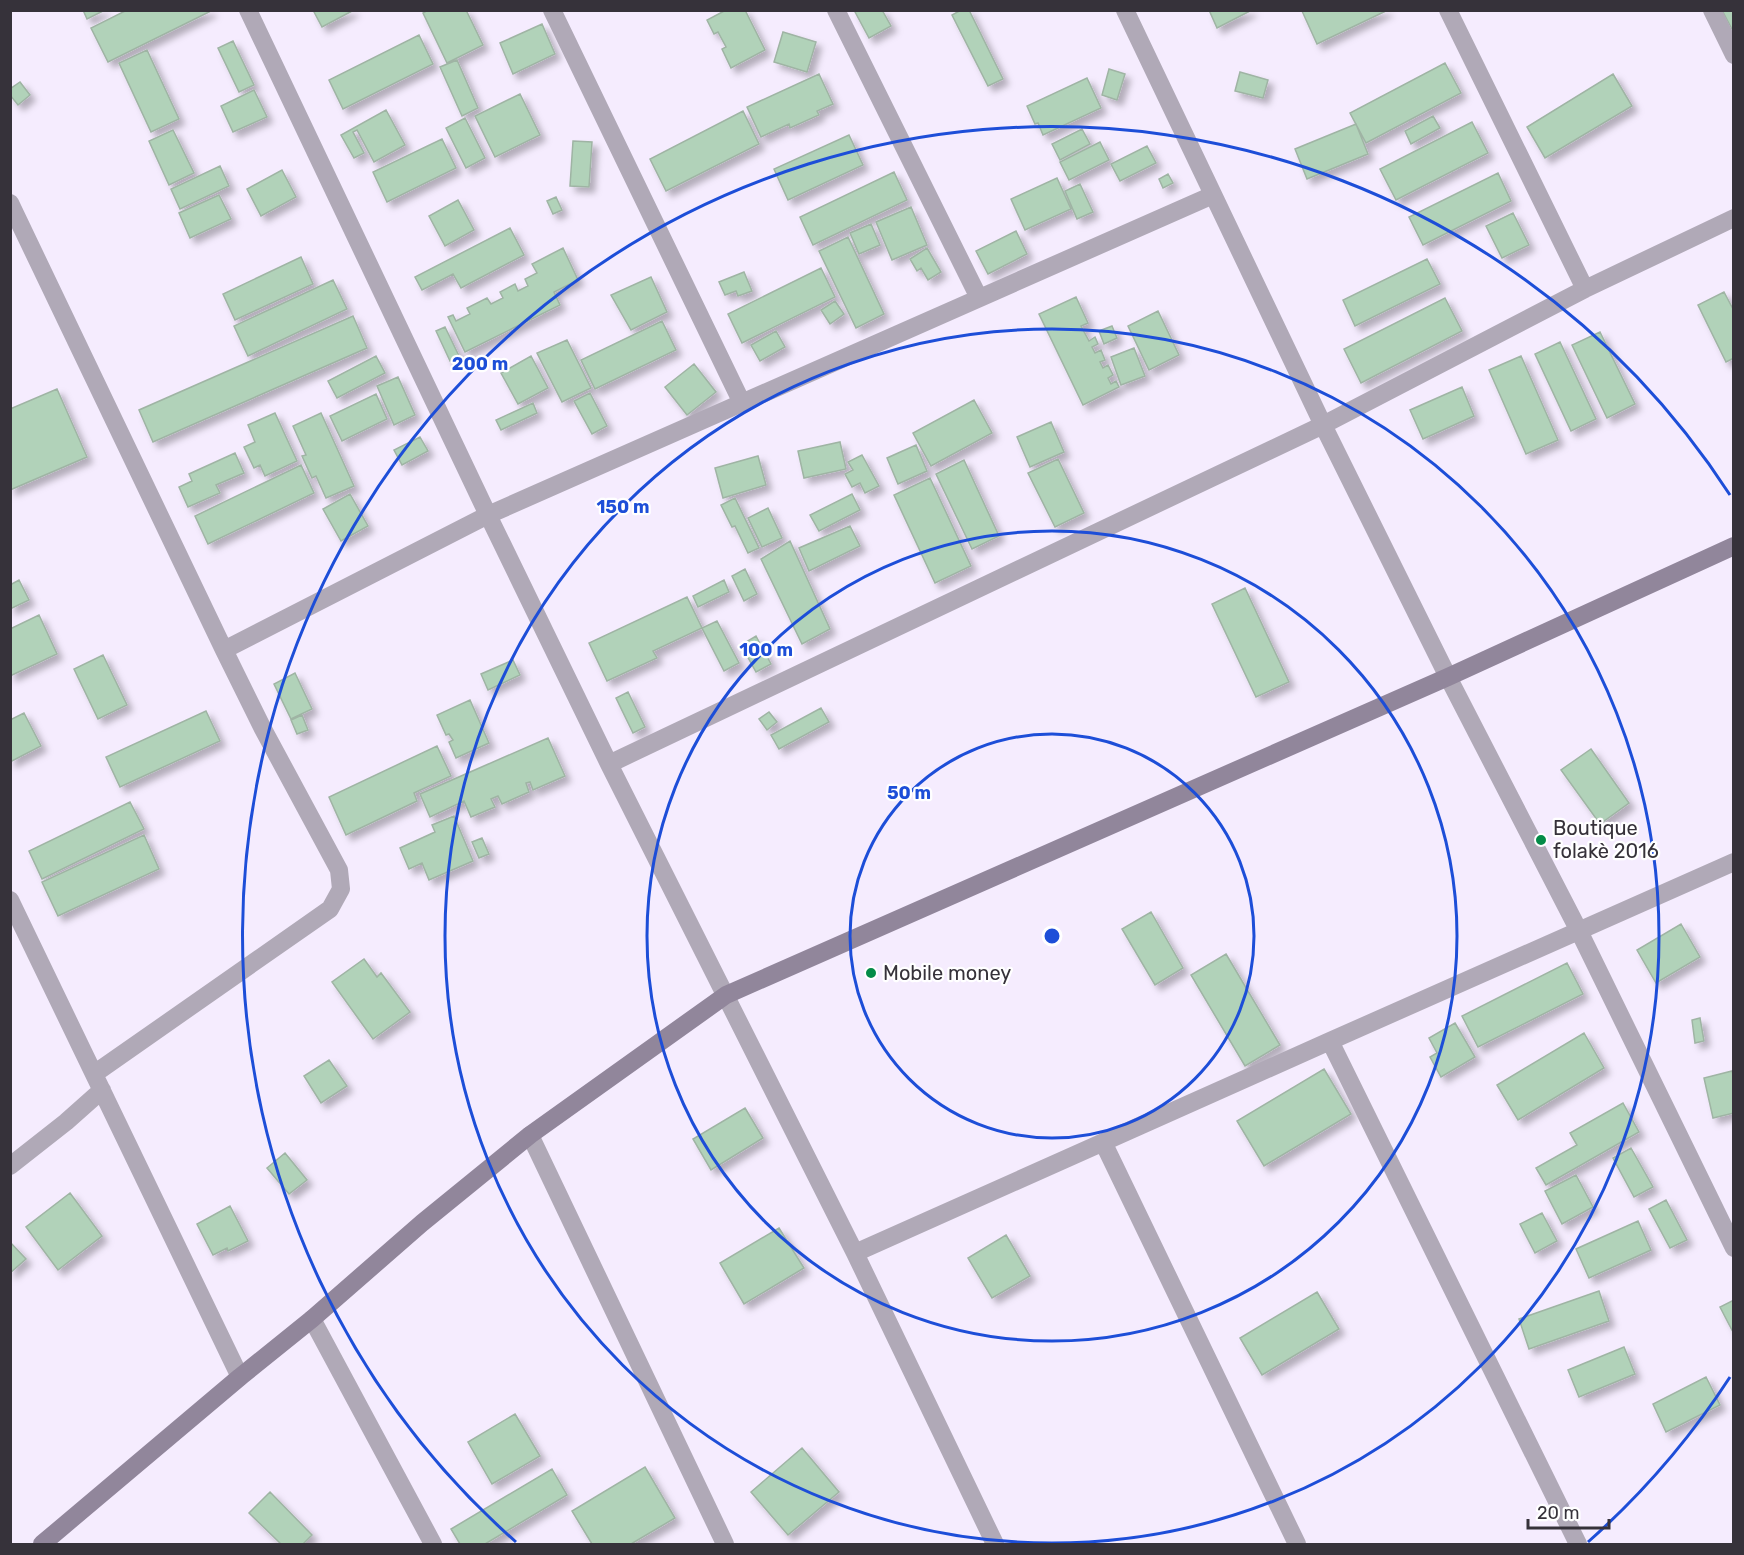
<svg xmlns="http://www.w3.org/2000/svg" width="1744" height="1555" font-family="Rubik,sans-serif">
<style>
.building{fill:#b1d2b9;stroke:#9fb4a4;stroke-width:1.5;filter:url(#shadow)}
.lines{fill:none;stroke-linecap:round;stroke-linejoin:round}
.street{stroke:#b0a9b7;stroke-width:18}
.secondary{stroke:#91869b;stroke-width:18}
.ring{fill:none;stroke:#1d4ed8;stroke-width:3}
.poi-dot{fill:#048b48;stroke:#fff;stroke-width:2}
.labels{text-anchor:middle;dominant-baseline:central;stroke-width:4.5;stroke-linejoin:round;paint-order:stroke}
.poi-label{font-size:20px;fill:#36323a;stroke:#fff;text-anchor:start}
.centre{fill:#1d4ed8;stroke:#fff;stroke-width:3}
.ring-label{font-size:18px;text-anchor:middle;font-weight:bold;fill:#1d4ed8;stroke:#fff;stroke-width:4.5;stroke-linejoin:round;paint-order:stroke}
</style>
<defs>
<filter id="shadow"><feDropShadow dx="5.5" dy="5.5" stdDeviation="3" flood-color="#0004"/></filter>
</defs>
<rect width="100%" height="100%" fill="#f5ecfe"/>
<path class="building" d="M83,10H105L87,19Z
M127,10H211V11L108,62L91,28Z
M313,10H354L322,27Z
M428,10H466L483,45L447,63L423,13Z
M726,10H745L765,50L731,68L722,49L726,47L718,32L714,34L707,20Z
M854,10H882L891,26L869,38Z
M961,10H969L1003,79L988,86L952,15Z
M1209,10H1252L1217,28Z
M1303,10H1388L1317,44L1302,11Z
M1722,10H1734V33Z
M542,24L555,54L513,74L500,43Z
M783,32L816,42L807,72L774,62Z
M419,35L433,64L343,109L329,80Z
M233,41L254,85L239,92L218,48Z
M147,50L179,119L151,132L119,63Z
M457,60L478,108L462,116L440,67Z
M1445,63L1461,93L1366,143L1350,113Z
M1109,69L1125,74L1117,100L1102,95Z
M1240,72L1268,80L1263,98L1235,91Z
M819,74L833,104L817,111L819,115L790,128L789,124L761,137L747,107Z
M1613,74L1632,106L1545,158L1527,127Z
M1087,78L1101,108L1043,135L1038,123L1035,124L1027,106Z
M20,82L30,95L18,105L10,95V89Z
M254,90L267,117L233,132L221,106Z
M520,94L540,135L495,157L475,116Z
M386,110L405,145L374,162L357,130L353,132L364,153L354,158L341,135Z
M743,111L759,144L666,191L650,159Z
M1433,116L1440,128L1411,144L1405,131Z
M465,118L485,158L466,168L446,128Z
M1472,122L1488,153L1396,200L1380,169Z
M1356,124L1368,154L1307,179L1295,149Z
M1082,129L1090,144L1060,160L1052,144Z
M173,130L194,173L169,185L149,141Z
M849,135L863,165L788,200L774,169Z
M442,139L456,168L387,202L373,172Z
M573,141L592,142L589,187L570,186Z
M1100,142L1109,160L1069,180L1060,162Z
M1147,146L1156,163L1120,181L1111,164Z
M220,166L229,186L180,209L171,189Z
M282,170L296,197L261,216L247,189Z
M894,172L907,200L813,245L800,217Z
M1498,173L1511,201L1423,245L1409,217Z
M1168,174L1173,183L1163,188L1159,179Z
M1057,178L1071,209L1025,230L1011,199Z
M1080,184L1093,212L1077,219L1065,191Z
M219,195L231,219L190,238L179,213Z
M556,197L562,210L553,214L547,201Z
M458,200L474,230L445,246L429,216Z
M911,207L927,245L892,260L876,222Z
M1513,213L1529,245L1502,258L1486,226Z
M871,224L880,245L859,254L850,233Z
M510,228L524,255L461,288L453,274L422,290L415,277Z
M1016,231L1027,254L988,274L976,251Z
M848,237L884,314L856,328L819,251Z
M563,248L578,280L554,292L560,305L465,352L448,317L453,315L456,321L470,314L467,308L487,298L491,304L503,298L500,292L515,284L518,291L528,286L525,279L537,273L532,264Z
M927,248L941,272L928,280L921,268L917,271L910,259Z
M301,257L313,284L235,320L223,294Z
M1427,259L1440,284L1355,326L1343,300Z
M821,268L835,297L742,343L728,314Z
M744,272L752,291L738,296L736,291L725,295L719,282Z
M651,277L667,312L631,330L611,295Z
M333,280L347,309L248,356L234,326Z
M1724,292L1734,311V358L1726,362L1698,305Z
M1076,297L1088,323L1081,326L1089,341L1095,337L1098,344L1092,347L1095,353L1101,350L1105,360L1100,362L1103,368L1108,365L1113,375L1108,378L1111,384L1116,381L1119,387L1083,405L1039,314Z
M1445,298L1462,331L1361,383L1344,349Z
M835,301L844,314L830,324L821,310Z
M1158,311L1179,355L1149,370L1128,326Z
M353,316L367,348L153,442L139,410Z
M662,321L676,350L595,389L581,360Z
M1112,326L1117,338L1104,344L1099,331Z
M445,327L459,356L450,361L436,331Z
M776,331L785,347L760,361L751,345Z
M1600,332L1635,404L1607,418L1572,345Z
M567,340L591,388L562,402L537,353Z
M1560,342L1596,419L1571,431L1535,354Z
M1134,348L1145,376L1121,385L1111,357Z
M376,356L385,373L337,398L328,381Z
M531,356L548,388L518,404L501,373Z
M1521,356L1558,440L1526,454L1489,370Z
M694,364L716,392L687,415L665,387Z
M398,377L415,415L394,425L377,386Z
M1462,387L1474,416L1423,439L1410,410Z
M57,389L87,457L10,490V409Z
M590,393L607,426L592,434L574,401Z
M376,394L387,419L342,441L330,416Z
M974,400L992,433L931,466L913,433Z
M533,403L537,413L501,430L496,420Z
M275,413L297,461L265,476L260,465L254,468L244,447L255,442L248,425Z
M321,413L354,486L326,498L316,476L312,478L302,456L306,455L293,426Z
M1051,422L1064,452L1030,467L1017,437Z
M420,437L428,451L402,465L394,450Z
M840,442L846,469L804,478L798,451Z
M916,445L927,471L898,484L887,458Z
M235,453L244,473L216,485L220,493L188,507L179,487L192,481L189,474Z
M862,455L879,486L865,493L860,483L852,487L845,474L853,470L848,462Z
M758,456L766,485L723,498L715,468Z
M1058,459L1084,513L1055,527L1028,473Z
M964,460L999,536L972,549L936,474Z
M301,465L314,493L208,544L195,516Z
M930,478L971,566L935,583L894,495Z
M350,494L368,526L341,541L323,509Z
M852,494L860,510L819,531L810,515Z
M735,498L759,548L748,553L735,526L732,527L721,505Z
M768,508L782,538L762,547L748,518Z
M850,526L860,546L809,571L799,548Z
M790,541L830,629L802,644L761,559Z
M745,569L757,594L744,601L732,576Z
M19,580L29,600L10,609V585Z
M724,580L729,592L698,607L693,596Z
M1245,588L1289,682L1256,697L1212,604Z
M687,597L702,628L653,651L657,658L607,681L589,643Z
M39,615L57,654L10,676V629Z
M717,621L739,663L724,671L702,628Z
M756,636L771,664L756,672L741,645Z
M103,655L127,705L98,719L74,669Z
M513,660L520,675L488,690L481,674Z
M295,673L312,709L291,719L274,684Z
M628,692L645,727L633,733L616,698Z
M470,700L489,743L456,758L449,742L453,740L449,734L446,735L437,715Z
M821,708L829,722L779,749L771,735Z
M206,711L220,741L120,787L106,757Z
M769,712L777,722L767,730L759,719Z
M24,713L41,746L10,762V720Z
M302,715L308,730L297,734L291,720Z
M548,738L565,776L533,790L530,782L526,783L529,792L502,804L498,796L491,799L495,807L471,817L464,801L430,817L420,794Z
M437,746L451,776L414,793L417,801L346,835L329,797Z
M1591,749L1629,803L1600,824L1561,770Z
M130,802L144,829L42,879L29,851Z
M454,816L473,861L429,880L422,863L409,869L400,848L435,832L432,825Z
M144,835L159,869L58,916L42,882Z
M482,838L489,854L479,858L472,842Z
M1151,912L1183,968L1155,985L1122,929Z
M1681,924L1700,957L1656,983L1637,950Z
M1226,954L1280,1045L1245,1066L1191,975Z
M364,959L377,977L381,973L410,1012L373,1039L332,982Z
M1567,963L1583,994L1478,1047L1462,1016Z
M1700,1018L1704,1041L1695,1043L1692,1020Z
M1455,1023L1475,1057L1441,1077L1430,1057L1437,1053L1429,1038Z
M1584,1033L1604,1068L1518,1120L1497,1085Z
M329,1060L347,1086L321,1103L304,1076Z
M1324,1069L1351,1114L1264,1166L1237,1121Z
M1732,1071L1734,1078V1113L1713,1118L1704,1078Z
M1623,1103L1639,1132L1546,1185L1536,1168L1577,1145L1570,1133Z
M745,1108L763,1138L711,1170L693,1139Z
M1631,1148L1653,1187L1634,1197L1613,1158Z
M285,1153L307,1180L289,1194L267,1168Z
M1576,1175L1593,1207L1562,1224L1545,1191Z
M70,1193L102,1236L58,1270L26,1227Z
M1666,1200L1687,1240L1670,1248L1649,1209Z
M230,1206L248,1241L228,1251L227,1248L213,1255L197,1224Z
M1542,1213L1557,1241L1535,1253L1520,1224Z
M1638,1221L1651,1250L1589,1278L1576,1249Z
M779,1228L804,1268L744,1304L720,1263Z
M1006,1235L1030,1276L992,1298L968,1258Z
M10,1242L26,1259L10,1273Z
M1599,1291L1609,1321L1529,1349L1519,1319Z
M1317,1292L1339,1329L1262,1375L1240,1338Z
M1734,1300V1334L1720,1307Z
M1624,1347L1635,1374L1579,1397L1568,1370Z
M1706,1377L1720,1405L1666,1432L1653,1404Z
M515,1414L540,1456L492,1484L468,1442Z
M802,1448L839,1492L788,1535L751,1492Z
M645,1467L675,1518L631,1544H592L572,1511Z
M552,1469L567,1495L485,1544H460L451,1529Z
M270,1492L312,1535L303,1544H281L249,1513Z"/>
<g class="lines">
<path class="street" d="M248,10L488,515L609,764L855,1253L995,1544
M552,10L742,403
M836,10L979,298
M1125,10L1323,425L1448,677L1579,931L1734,1248
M1448,10L1585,289
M1712,10L1734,55
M10,203L224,650L263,729L339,870L341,889L330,909L94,1074
M224,650L488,515L1213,195
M609,764L1323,425L1585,289L1734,218
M10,900L240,1377
M1330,1041L1578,1544
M530,1135L725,1544
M1103,1142L1297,1544
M10,1166L66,1122L102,1090
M855,1253L1330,1041L1734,862
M312,1319L433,1544"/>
<path class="secondary" d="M42,1544L240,1377L312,1319L422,1223L530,1135L726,995L1448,677L1734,546"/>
</g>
<g class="ring">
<circle cx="1052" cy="936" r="202"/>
<circle cx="1052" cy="936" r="405"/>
<circle cx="1052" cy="936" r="607"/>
<path d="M1730 1377A809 809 0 0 1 1588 1542M516 1542A809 809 0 1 1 1730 495"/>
</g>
<g class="poi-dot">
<circle cx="1541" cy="840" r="6"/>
<circle cx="871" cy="973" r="6"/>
</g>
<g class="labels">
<g class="poi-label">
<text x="1553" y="828">Boutique<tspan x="1553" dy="23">folakè 2016</tspan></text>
<text x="883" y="973">Mobile money</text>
</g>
</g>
<circle cx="1052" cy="936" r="9" class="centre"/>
<g class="ring-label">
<text x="480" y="370">200 m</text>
<text x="623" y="513">150 m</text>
<text x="766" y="656">100 m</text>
<text x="909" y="799">50 m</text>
</g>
<rect width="1744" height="1555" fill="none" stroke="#36323a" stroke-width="24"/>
<path d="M1528 1519v9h81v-9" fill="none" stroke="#36323a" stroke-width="3"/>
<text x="1537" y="1519" font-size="18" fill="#36323a" stroke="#ffffff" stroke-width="4.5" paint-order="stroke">20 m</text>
</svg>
